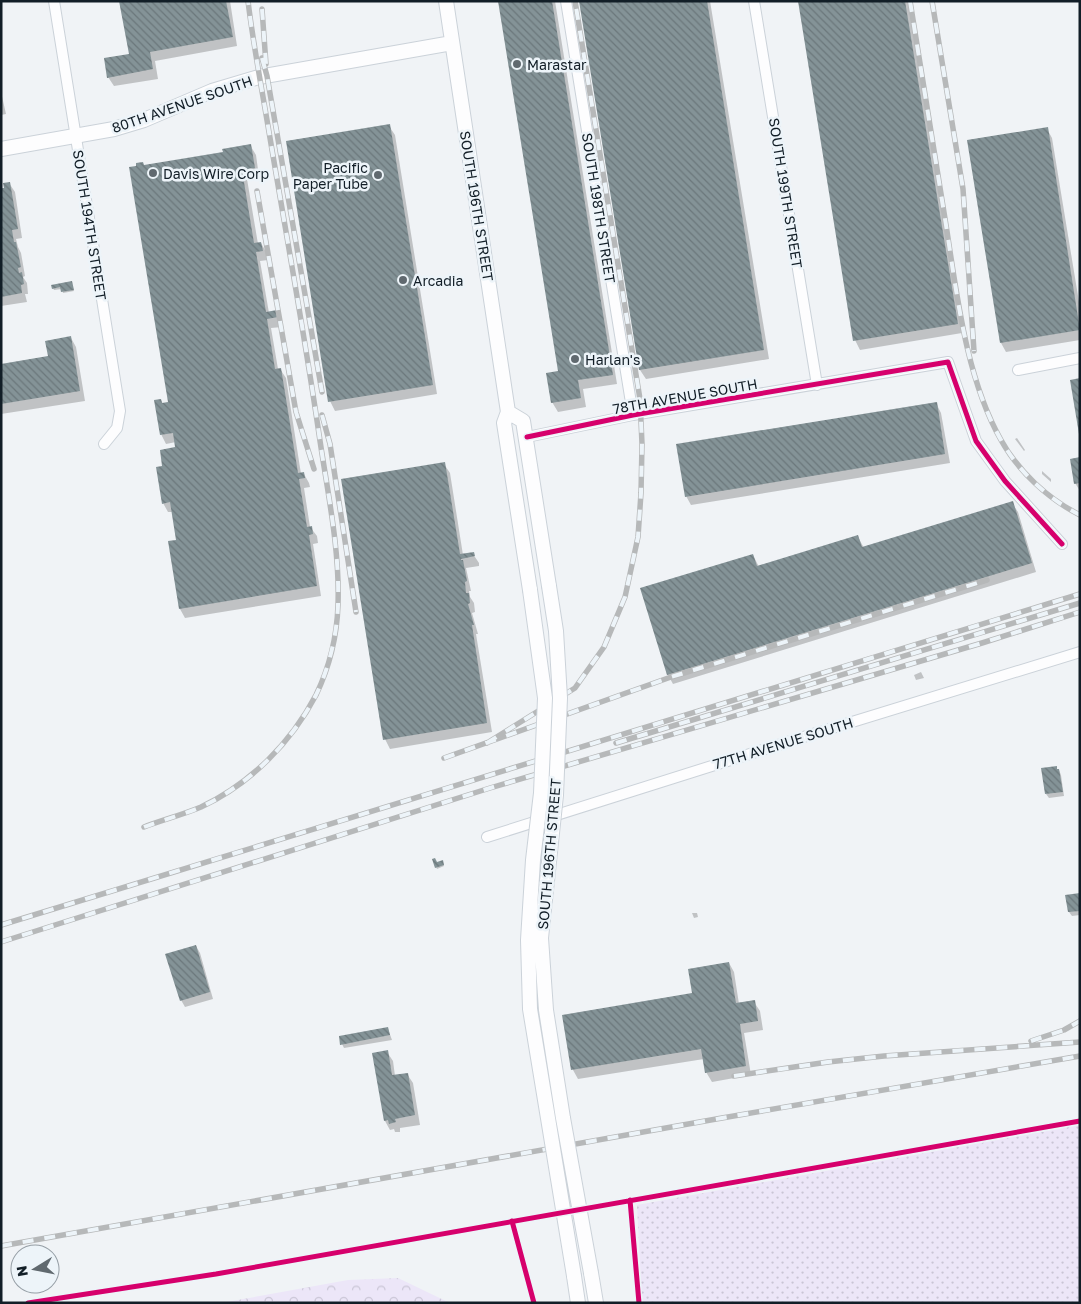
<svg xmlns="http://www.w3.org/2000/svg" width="1081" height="1304" font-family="'Golos Text',sans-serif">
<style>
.grass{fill:url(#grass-dots)}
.forest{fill:url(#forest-crowns)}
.shadow{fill:#0003}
.building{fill:url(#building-back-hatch)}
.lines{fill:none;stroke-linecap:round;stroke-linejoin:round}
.street-casing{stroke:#cbd2d9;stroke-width:12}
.secondary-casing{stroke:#cbd2d9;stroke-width:16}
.street{stroke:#fdfdfe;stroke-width:10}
.secondary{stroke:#fdfdfe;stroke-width:14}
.rail-casing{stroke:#b6b8b9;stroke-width:5.5}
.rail{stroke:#edf4f9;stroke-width:4;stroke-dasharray:11;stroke-linecap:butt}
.secondary-bridge-casing{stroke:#cbd2d9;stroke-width:16;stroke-linecap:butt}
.secondary-bridge{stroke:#fdfdfe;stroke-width:14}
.cycleway-casing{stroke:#edf4f9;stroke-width:8}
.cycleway{stroke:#d6006c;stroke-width:5}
.poi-dot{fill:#60696f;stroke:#edf4f9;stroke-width:2}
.labels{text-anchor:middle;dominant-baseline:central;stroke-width:5;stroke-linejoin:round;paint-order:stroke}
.poi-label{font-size:14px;fill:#121e27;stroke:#edf4f9;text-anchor:start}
.street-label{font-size:14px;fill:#121e27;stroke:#edf4f9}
</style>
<defs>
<pattern id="grass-dots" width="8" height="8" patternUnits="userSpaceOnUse" patternTransform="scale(1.25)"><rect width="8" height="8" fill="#ece6f8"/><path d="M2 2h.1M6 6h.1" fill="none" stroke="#c9c5d5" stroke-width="1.8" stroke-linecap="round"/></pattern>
<pattern id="forest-crowns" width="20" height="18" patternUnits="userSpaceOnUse" patternTransform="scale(1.25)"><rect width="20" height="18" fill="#ece6f8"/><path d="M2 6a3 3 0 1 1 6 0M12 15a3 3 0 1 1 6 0" fill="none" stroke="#c9c5d5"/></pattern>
<pattern id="building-back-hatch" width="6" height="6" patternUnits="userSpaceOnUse" patternTransform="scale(1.25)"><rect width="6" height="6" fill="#849397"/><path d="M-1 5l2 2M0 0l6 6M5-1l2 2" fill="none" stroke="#6b777b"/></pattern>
</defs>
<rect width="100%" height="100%" fill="#f0f3f6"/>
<path class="grass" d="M1080,1125V1303H642L637,1205Z"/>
<path class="forest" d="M398,1278L450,1303H221L348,1280Z"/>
<path class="shadow" d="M121,1H230L237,46L155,61L158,79L114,86L108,77L130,55Z
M500,1H555L617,384L583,389L586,407L558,412L552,402L560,372Z
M580,1H710L769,359L646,379L640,370Z
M800,1H908L962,333L860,350L855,340Z
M1,92L6,114L1,115Z
M389,126L395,135L437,394L335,411L330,401Z
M1047,129L1052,138L1080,308V340L1006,352L1001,343Z
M250,145L256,155L259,177L247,179L258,244L261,243L266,252L268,260L260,261L269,313L276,312L281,321L282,327L271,328L278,369H280L286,378L301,474H304L309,483L310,487L304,488L310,527L317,536L318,543L313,544L321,596L185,618L180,609L178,541L173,512H168L163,503L164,467L177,448L176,442L166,444L161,434V400L163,404L169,403L144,166L224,153Z
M9,183L15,192L22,238L16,239L18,247L21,253L25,276L23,277L27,283L28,294H25L27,302L1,306V190L6,189Z
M72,284L74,291L63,293L62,289L54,290L53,288Z
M71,338L76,347L85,401L1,414V365L50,357Z
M936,403L941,413L950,463L691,505L686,496Z
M1017,438L1025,450L1024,451L1015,439Z
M1080,459V491L1075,483Z
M444,464L450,473L463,555L473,554L479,563V566L466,568L471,591H469L470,597L474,603L475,612L472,613L478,634H476L492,732L390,749L385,739Z
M1042,471L1051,479V482L1042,474Z
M1012,503L1018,512L1036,572L673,684L668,675L641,589L753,555L759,567L858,537L864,548Z
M921,672L924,678L916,680L914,675Z
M1042,769L1059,770L1061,775L1064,796L1049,798L1046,794Z
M433,860L437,864L443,863L444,866L437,869Z
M1080,894V915L1072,916L1069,912L1067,896Z
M692,913H697L698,917L694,918Z
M196,946L200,953L213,999L185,1007L181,1000Z
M729,963L734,972L739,1004L754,1002L760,1011L763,1030L744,1033L751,1075L712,1082L706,1072L704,1059L578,1079L573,1070L564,1016L693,994Z
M388,1029L392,1040L344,1048L342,1044Z
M387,1052L393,1061L395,1076L407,1074L413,1083L420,1125L400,1128V1132H395L394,1129L390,1130L385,1121Z"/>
<path class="building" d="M119,1H226L233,37L150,52L153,69L107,78L104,58L129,54Z
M498,1H552L613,375L578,380L581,398L551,403L546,373L558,371Z
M579,1H707L764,350L639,370Z
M798,1H905L958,324L853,341Z
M390,124L433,385L328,402L286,141Z
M1048,127L1080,330L1000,343L967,140Z
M251,144L255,168L242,170L254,243L261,242L263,251L256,252L266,312L277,310L278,317L267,319L275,369L281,368L298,473L304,472L305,478L299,479L307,527L312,526L313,534L309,535L317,586L179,609L168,541L176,540L170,502L162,504L156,467L162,466L160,450L175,447L173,433L160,435L154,400L161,399L162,403L168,402L129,167L136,166V163L143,162L144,165L223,152L222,149Z
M10,182L18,229L12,230L14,242H16L21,267L18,268L19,273L22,272L24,284L21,285L22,293L1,297V188H4L3,183Z
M72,281L74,290L61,292L60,287L52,289L51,285Z
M71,336L80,391L1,404V364L48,356L45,341Z
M1080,378V434H1079L1070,380Z
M937,402L945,454L685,497L676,444Z
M1080,457V483L1074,484L1070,459Z
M445,462L460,554L474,552L475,556L461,559V560H463L467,581L465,582L466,593H469L470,603L468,604L474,625H472L487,723L383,740L341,479Z
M1013,501L1032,563L667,675L640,588L753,554L757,566L858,535L862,547Z
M1057,766V769H1059L1063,792L1045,794L1041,768Z
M435,858L437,862L443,860L444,865L435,868L432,859Z
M1080,893V911L1068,912L1065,895Z
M196,945L210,992L180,1001L165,954Z
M729,962L736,1003L755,1000L758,1021L740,1024L746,1066L705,1073L701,1049L571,1070L562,1015L692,993L688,969Z
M388,1027L390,1035L340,1045L339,1036Z
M388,1050L392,1075L408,1073L415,1115L395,1119L396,1122L389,1124L388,1120L384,1121L372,1053Z"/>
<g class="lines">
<g class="street-casing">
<path id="street" d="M54,1L120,411L117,428L104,444
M566,1L633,415
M754,1L817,385
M1018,370L1080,358
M527,437L633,415L948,362L976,441L1005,481L1062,544
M487,837L813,734L1080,652"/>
</g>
<g class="secondary-casing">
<path id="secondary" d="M446,1L508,412L504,423L530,590
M1,149L114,129L144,120L212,91L259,77L452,43
M508,412L523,421L549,586
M591,1273L596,1303
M574,1276L578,1303"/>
</g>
<use href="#street" class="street"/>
<use href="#secondary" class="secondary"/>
<g class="rail-casing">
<path id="rail" d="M910,1C922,76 934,151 946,225C957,295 966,378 1001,440C1018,471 1048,499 1080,515
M932,1L963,189L974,351
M262,9L266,64
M262,58L267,76L322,392
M257,191L296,412L314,469
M322,415L330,444L356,612
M487,743L575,688L604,647L625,597L638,537L641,493L642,444L640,399L575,1
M616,743L1080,603
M444,758L671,677L987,580
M144,827C162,820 182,815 201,807C250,784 291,743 316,695C329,668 337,635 338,605C340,548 327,490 319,434C304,331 285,228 268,126C261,84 253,43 248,1
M1,925L1080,594
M1,942L490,788L982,643L1080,612
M1031,1041L1064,1030L1080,1021
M734,1076L828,1062L884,1056L1080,1042
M1,1246L722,1118L1080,1056"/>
</g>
<use href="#rail" class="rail"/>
<g class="secondary-bridge-casing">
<path id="secondary-bridge" d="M549,586L556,631L560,698L556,795L541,938L546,1010L563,1118L591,1273
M530,590L545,698L541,793L533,860L528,940L530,1009L574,1276"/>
</g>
<use href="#secondary-bridge" class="secondary-bridge"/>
<g class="cycleway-casing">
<path id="cycleway" d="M527,437L633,415L948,362L976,441L1005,481L1062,544
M630,1200L639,1303
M512,1221L534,1303
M28,1303L216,1274L1080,1121"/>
</g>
<use href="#cycleway" class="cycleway"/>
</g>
<g class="poi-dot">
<circle cx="517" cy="64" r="5"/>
<circle cx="153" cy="173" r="5"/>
<circle cx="378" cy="175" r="5"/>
<circle cx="403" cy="280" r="5"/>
<circle cx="575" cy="359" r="5"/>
</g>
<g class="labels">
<g class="poi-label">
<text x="527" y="64">Marastar</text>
<text x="368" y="167" text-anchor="end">Pacific<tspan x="368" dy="16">Paper Tube</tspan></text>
<text x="163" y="173">Davis Wire Corp</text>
<text x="413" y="280">Arcadia</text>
<text x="585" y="359">Harlan's</text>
</g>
<g class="street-label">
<text transform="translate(182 104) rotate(-19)">80TH AVENUE SOUTH</text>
<text transform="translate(786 193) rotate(81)">SOUTH 199TH STREET</text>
<text transform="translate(477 206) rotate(81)">SOUTH 196TH STREET</text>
<text transform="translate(599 208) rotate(81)">SOUTH 198TH STREET</text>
<text transform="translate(90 225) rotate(81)">SOUTH 194TH STREET</text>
<text transform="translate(685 396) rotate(-10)">78TH AVENUE SOUTH</text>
<text transform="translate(783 743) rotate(-17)">77TH AVENUE SOUTH</text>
<text transform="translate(549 854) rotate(-85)">SOUTH 196TH STREET</text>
</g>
</g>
<rect width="1081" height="1304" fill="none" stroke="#121e27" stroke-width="5"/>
<g transform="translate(35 1269) rotate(260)"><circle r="24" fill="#edf4f9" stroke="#959ea5"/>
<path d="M0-4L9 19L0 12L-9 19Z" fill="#60696f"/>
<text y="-8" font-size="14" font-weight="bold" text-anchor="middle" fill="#121e27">N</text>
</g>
</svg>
